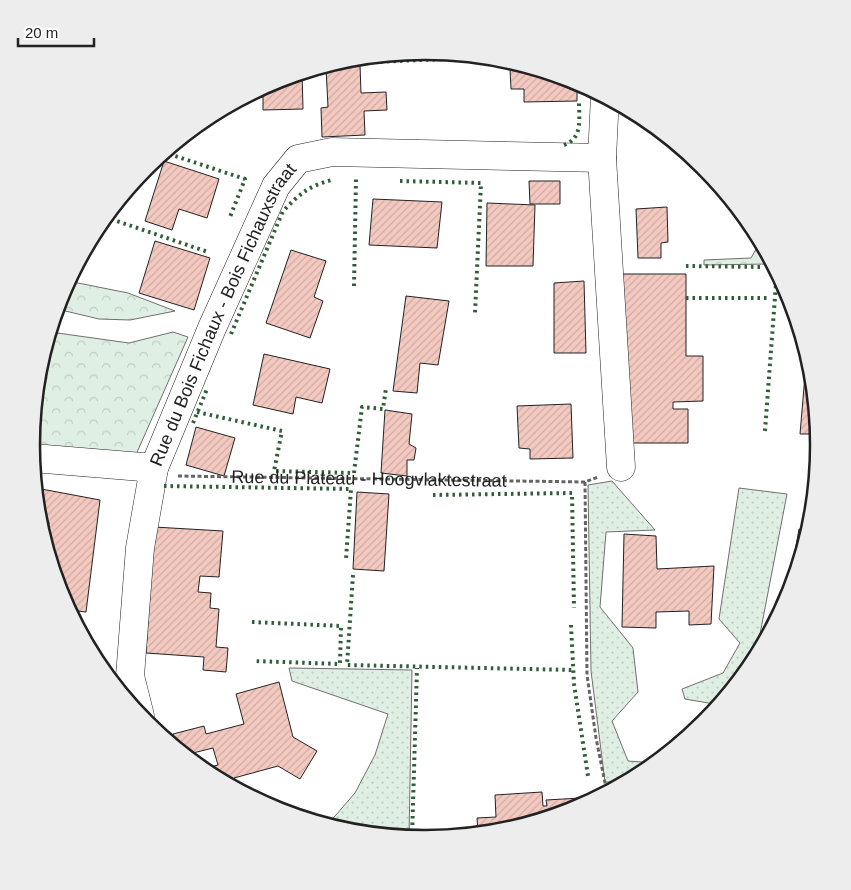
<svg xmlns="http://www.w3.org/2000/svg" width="851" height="890" font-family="Arial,sans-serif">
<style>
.grass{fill:url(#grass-dots);stroke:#6f6f6f}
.forest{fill:url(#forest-crowns);stroke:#6f6f6f}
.building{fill:url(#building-hatch);stroke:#222}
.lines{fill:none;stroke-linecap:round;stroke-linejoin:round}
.minor-casing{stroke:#222;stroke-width:29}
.path{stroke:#646464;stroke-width:3;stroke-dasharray:4 2.5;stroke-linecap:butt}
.minor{stroke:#fff;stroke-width:28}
.hedge{stroke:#2f5e38;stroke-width:4;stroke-dasharray:2.5 4;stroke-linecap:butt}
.labels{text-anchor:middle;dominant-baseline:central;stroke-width:4;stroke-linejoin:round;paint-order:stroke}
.street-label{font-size:18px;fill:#222;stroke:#fff}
.rim{fill:none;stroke:#222;stroke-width:2.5}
</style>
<defs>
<pattern id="grass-dots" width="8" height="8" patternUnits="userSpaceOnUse" patternTransform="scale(1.25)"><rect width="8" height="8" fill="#e0efe3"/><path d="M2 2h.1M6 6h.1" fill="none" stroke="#c0cdc2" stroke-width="1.8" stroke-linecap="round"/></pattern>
<pattern id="forest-crowns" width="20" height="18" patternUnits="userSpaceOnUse" patternTransform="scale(1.25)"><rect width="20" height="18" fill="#e0efe3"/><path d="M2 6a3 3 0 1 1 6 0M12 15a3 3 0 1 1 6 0" fill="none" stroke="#c0cdc2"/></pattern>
<pattern id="building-hatch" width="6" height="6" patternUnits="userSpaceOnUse" patternTransform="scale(1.25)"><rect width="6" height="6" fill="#f3c9c0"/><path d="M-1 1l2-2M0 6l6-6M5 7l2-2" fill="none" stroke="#d0aca5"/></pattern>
</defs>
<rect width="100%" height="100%" fill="#fff"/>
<path class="grass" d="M612,481L655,530L606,532L600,607L633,648L638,692L612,721L628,761L656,763L644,773L627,782H605L591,671L588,485Z
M739,488L787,494L755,660L720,705L685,699L682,689L723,673L740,643L719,619Z
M289,668L412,670L409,838L348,832L326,825L329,823L355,793L375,755L388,714L292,681Z"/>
<path class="forest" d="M761,240L770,258V264L704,265V260L751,258Z
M68,281L128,293L175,311L130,320L99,319L57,309L61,294Z
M50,332L129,343L173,332L188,337L134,459L32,450L39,368Z"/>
<path class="building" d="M520,64L577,81V101L524,102V89H511L510,69H520Z
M360,65L361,93L386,92L387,110L364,111L365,135L322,137L321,108L328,107L326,67Z
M308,71V73H302L303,109L263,110V97L251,98V93L275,81Z
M164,161L219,179L207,218L179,209L172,230L145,221Z
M529,181H560V204H530Z
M373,199L442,202L437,248L369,245Z
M487,203L535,205L533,266H486Z
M667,207L668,242L661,243V258H638L636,209Z
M155,241L210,258L194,310L139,293Z
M291,250L326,261L314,297L323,301L310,338L266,323Z
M622,274H686V356H703V401L673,402V409H688V443H623Z
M584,281L586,353H554V283Z
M406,296L449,301L438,365L420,363L417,393L393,391Z
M807,352L812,368L819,434H800Z
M264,354L330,369L322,403L296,397L293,414L253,405Z
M571,404L573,458L530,459V449L519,448L517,406Z
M385,410L412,414L409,444L416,448L414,460H407V476L381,473Z
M196,427L235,438L224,476L186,465Z
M36,488L100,500L86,612L69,610L61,596L47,548L49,522L39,521Z
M357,492L389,494L384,571L353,569Z
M154,527L223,531L219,577L200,576L198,592L211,593L210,608L219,609L216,647L228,648L226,672L203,670L204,657L146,653Z
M799,529L810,530L790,594L788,593Z
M624,534L656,536L657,569L714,566L711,624L689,625V611L656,612V628L622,627Z
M279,682L293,737L317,751L300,779L278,766L234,778L235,782L227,784L202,769L218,765L213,748L185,755L177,748L173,734L204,726L206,734L244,724L236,694Z
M542,792L543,806H547L546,800L581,798L582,806L502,832L478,834L477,818L496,817L495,795Z"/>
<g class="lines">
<g class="minor-casing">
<g id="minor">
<path d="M605,96L602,158L621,467"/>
<path d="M33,458L154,468"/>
<path id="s2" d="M140,716L130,676L140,548L154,468L212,328L276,186L298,159L332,152L602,158"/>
</g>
</g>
<g class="path">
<path id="s1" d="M178,476L585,482L598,477"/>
<path d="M585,482L587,675L596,738L607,793"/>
</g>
<use href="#minor" class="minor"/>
<path class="hedge" d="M374,62L468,58
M564,145C583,138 579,119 579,102
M163,152L245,179L230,217
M400,181L481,183L475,313
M105,217L208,252
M686,266L762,267
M354,286L356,179
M686,298H768
M231,334L283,211C300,194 308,186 332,180
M197,412L282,431L274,471L354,473L362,407L383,409L386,388
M193,423L207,389
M765,431L777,270
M164,486L351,489L346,559
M433,495L572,493L574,608
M353,575L347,665L573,670
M252,622L341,626L340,664L253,661
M571,625L574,684L588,776
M152,719L155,730
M412,838L417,668"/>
</g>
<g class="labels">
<g class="street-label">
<text stroke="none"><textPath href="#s2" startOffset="419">Rue du Bois Fichaux - Bois Fichauxstraat</textPath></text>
<text stroke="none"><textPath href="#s1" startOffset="191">Rue du Plateau - Hoogvlaktestraat</textPath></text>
</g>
</g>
<path d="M0 0H851V890H0ZM40 445a385 385 0 1 1 770 0a385 385 0 1 1-770 0Z" fill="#ededed" fill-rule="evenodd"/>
<path class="rim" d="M40 445a385 385 0 1 1 770 0a385 385 0 1 1-770 0Z"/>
<path d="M18 38v8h76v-8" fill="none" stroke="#222222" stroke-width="2.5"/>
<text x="25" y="38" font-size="15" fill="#222222" stroke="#ffffff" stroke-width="4" paint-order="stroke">20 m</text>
</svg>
